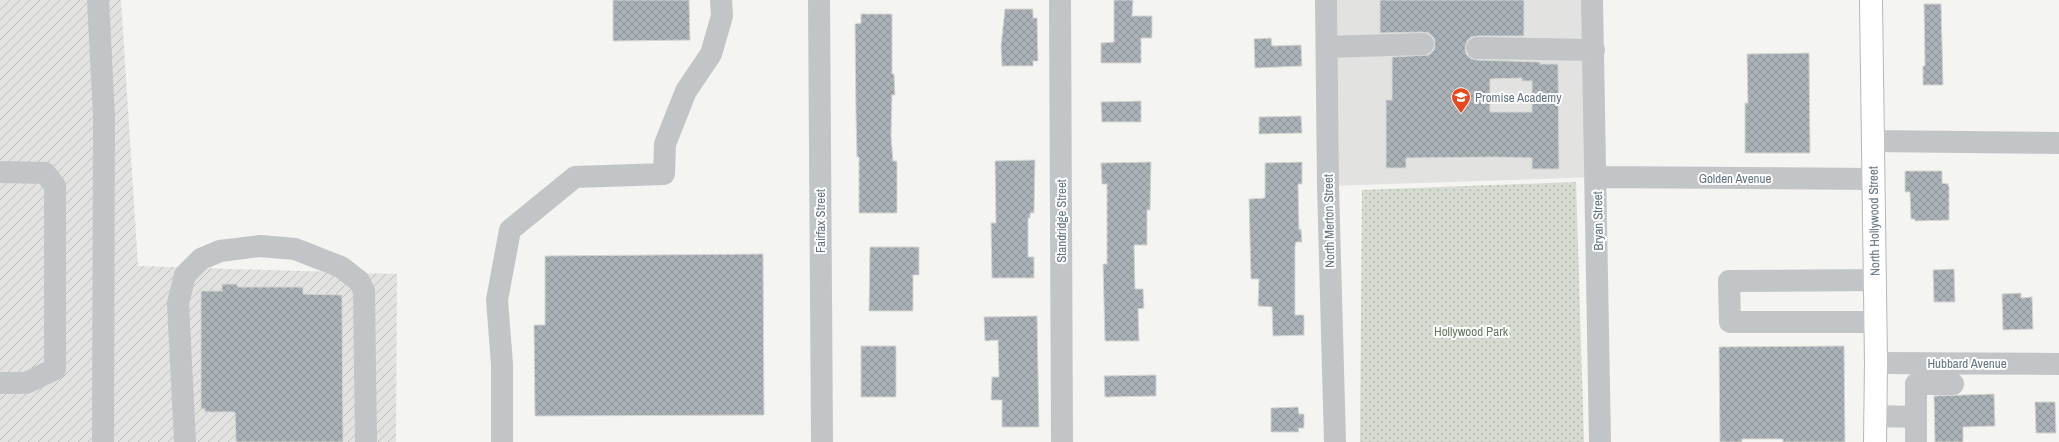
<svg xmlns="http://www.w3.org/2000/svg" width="2059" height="442" font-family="'Archivo Narrow',sans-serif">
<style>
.built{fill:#e2e3e1}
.industrial{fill:url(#industrial-furrows)}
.park{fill:url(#park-dots)}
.building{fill:url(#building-cross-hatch);stroke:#d5d5d3;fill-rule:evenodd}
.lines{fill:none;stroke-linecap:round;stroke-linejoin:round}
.major-casing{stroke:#b4b8bc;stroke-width:24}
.minor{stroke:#c1c5c8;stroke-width:22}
.major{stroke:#fff;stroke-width:22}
.labels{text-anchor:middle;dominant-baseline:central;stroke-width:4;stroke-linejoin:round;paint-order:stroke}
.poi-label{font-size:13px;fill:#627482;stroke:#fff;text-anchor:start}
.street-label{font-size:13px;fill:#627482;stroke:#fff}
.park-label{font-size:13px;fill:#667961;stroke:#fff}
</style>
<defs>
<pattern id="industrial-furrows" width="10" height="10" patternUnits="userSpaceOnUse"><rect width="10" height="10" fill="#e2e3e1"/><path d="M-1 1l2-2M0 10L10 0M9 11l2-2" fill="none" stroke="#bbbdbc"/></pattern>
<pattern id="park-dots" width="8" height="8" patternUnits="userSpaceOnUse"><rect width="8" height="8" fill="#d5dbd1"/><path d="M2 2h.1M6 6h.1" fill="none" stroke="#b0b6af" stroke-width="1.8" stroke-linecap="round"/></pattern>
<pattern id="building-cross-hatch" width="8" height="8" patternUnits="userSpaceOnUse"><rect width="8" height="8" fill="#aab2b7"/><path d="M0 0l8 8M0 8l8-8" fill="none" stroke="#8e959a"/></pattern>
</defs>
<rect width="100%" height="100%" fill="#f4f4f0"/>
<path class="built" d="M1326,0H1592L1597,177L1328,186Z"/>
<path class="industrial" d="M0,0H121L138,266L397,274L396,442H0Z"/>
<path class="park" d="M1576,182L1584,442H1360L1362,190Z"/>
<path class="building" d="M613,0H689L690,40L613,41Z
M1114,0H1133L1132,16H1152V38H1141V63H1101V43L1114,42Z
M1380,0H1524V36H1477L1471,37L1467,41L1465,48L1466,54L1470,58L1476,60L1540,62V64H1558L1559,169H1532V158L1495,157L1406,158V168H1386V100H1392V57L1429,55L1434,50L1435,43L1434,38L1429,33L1423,32L1380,33ZM1522,78V81H1532V112H1490V79Z
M1924,4H1941L1943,85H1923V66H1925Z
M1005,9H1033V18H1037L1038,61H1033V66H1002L1001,46Z
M861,14H892V74H894L895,95H892L891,136L893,161H897V213H859V157H857L856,115L855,24L861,23Z
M1271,38L1272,46L1301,45L1302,66L1255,68L1254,39Z
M1809,53L1810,153H1745V103H1748L1747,54Z
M1141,101V122H1102L1101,102Z
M1301,116L1302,133L1259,134V117Z
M1035,160L1034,213H1030V218H1028V257H1034V278H992L991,223H996L995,161Z
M1151,162L1150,210H1147V245H1134L1135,289H1143L1144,308L1138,309L1139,341H1105L1103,264H1107V184H1102L1101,163Z
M1302,162V184H1298L1299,230L1301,229L1302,242H1296L1295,247V315H1304V335L1273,336L1272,307L1258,306L1259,279H1251L1249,199L1265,198V163Z
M1905,171H1942V183L1948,184L1949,188V220L1915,221V219H1911L1910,192H1905Z
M870,247H919V275H913V311H869Z
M763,254L764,415L535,416L534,325H545V256Z
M1954,269L1955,302H1934L1933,270Z
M222,284H237L238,287H303V294L342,295L343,442H236L235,412H205V409H201V291H222Z
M2021,293V298L2032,297L2033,329L2003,330L2002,294Z
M1037,316L1039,427H1002V400H991L992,377H999L998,340L985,341L984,317Z
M861,346H896V397H861Z
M1844,346L1845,442H1783V439H1742V442H1720L1719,347Z
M1156,375V396L1105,397L1104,376Z
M1994,394L1995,426L1963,427V442H1935L1934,396Z
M2035,402H2055L2056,433H2036Z
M1298,407L1299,414H1304V428H1298L1299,432H1271V408Z"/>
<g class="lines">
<g class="major-casing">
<path id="major" d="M1871,0L1876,363L1875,442"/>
</g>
<path class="minor" d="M98,0L104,116L103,442
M819,0L822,442
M1060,0L1062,442
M1326,0L1328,186L1335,442
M1592,0L1600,442
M1327,47L1423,44
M1477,48L1594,50
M1873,141L2059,143
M0,172L45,173L55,186V369L26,383H0
M1597,177L1873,179
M1875,280L1729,281L1730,322H1875
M1876,363L2059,364
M1875,416L1916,417
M185,442L178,303L185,275L201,259L220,251L260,246L295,249L341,267L359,281L364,291L366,442
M502,442V364L497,300L510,230L575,177L664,174L665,144L686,91L711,54L722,16L721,0
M1916,442V384H1953"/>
<use href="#major" class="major"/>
</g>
<defs>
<g id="school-pin" transform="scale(1)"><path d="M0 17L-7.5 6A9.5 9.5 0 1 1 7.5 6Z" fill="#e8481b" stroke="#fff"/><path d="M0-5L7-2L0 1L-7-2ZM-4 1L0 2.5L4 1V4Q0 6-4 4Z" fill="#fff"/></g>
</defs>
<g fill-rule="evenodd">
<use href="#school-pin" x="1461" y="97"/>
</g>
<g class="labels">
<g class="poi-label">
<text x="1475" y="97">Promise Academy</text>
</g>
<g class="street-label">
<text x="1735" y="178">Golden Avenue</text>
<text transform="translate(820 221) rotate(-90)">Fairfax Street</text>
<text transform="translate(1061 221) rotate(-90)">Standridge Street</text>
<text transform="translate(1329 221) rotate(-91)">North Merton Street</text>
<text transform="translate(1598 221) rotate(-91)">Bryan Street</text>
<text transform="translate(1874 221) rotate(-91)">North Hollywood Street</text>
<text x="1967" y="363">Hubbard Avenue</text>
</g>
<g class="park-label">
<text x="1471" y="331">Hollywood Park</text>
</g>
</g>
</svg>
